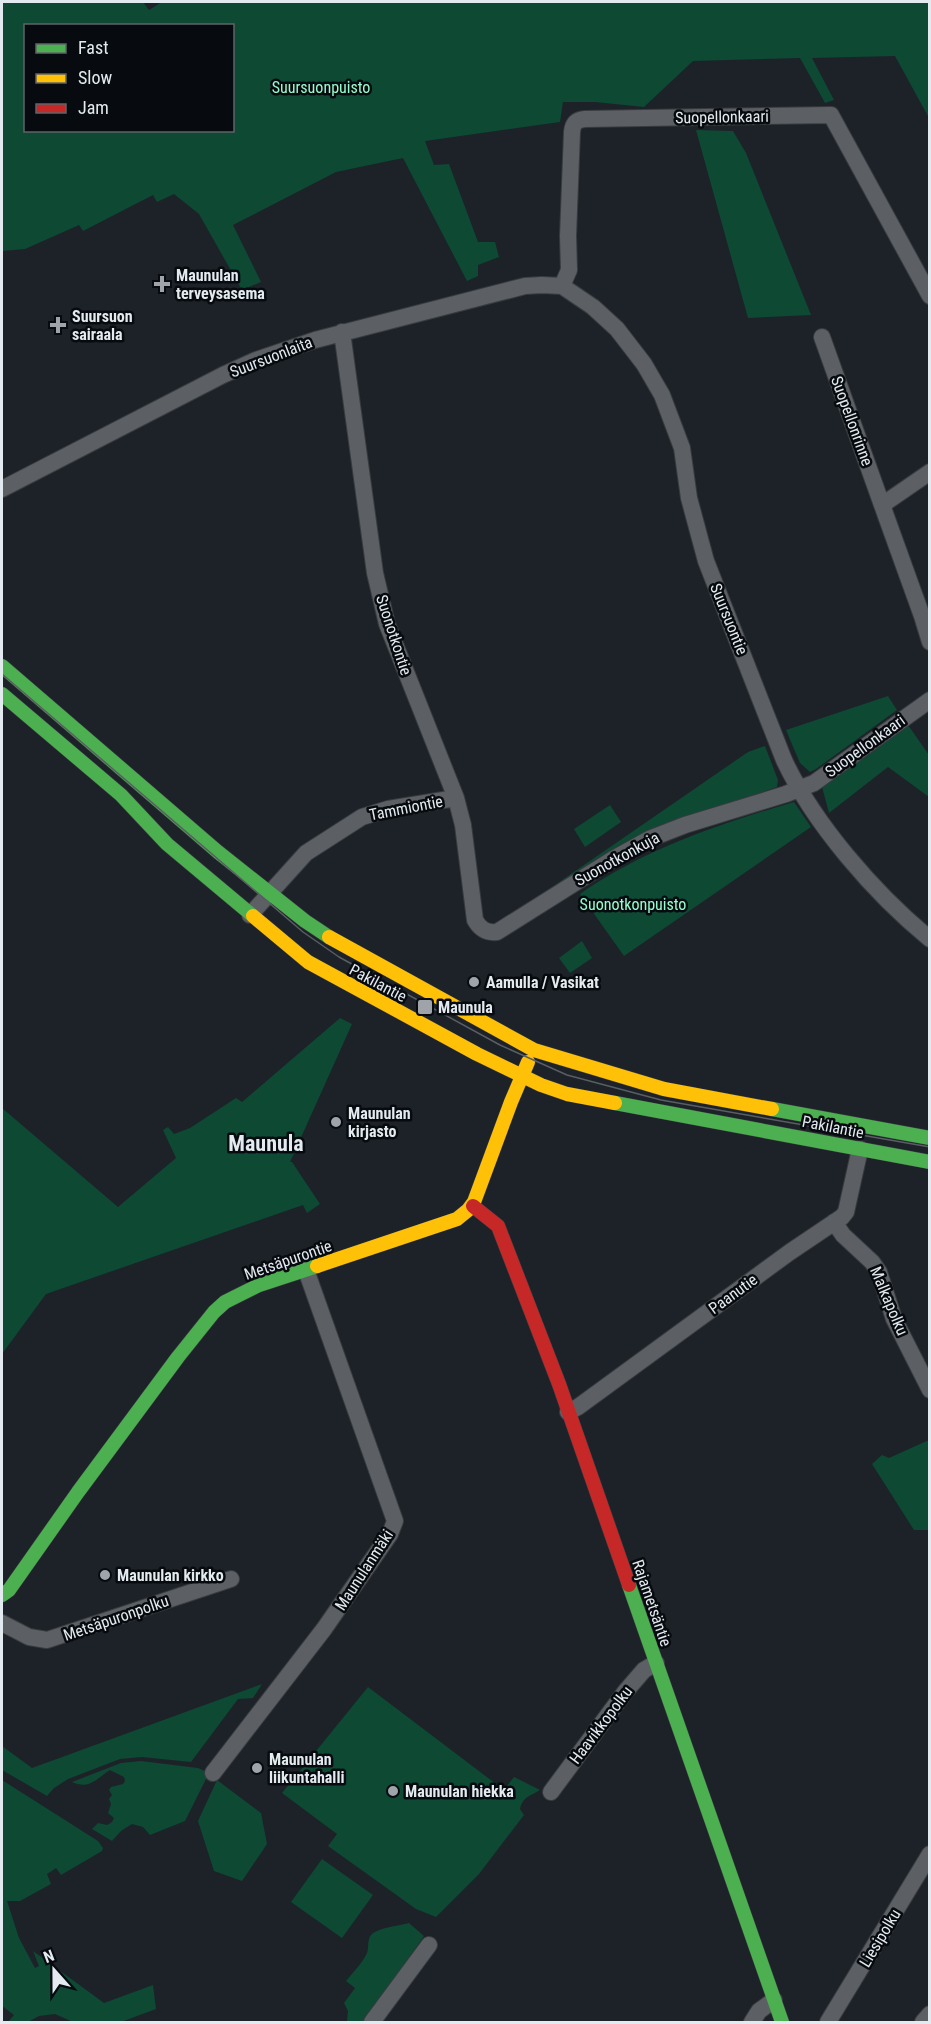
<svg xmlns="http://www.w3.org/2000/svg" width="931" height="2024" font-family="'Roboto Condensed',sans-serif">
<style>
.green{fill:#0d4933;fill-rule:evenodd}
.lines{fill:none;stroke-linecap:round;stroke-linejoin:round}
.street-casing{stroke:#383c41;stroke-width:18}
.fast-casing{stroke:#383c41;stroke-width:15}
.slow-casing{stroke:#383c41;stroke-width:15}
.jam-casing{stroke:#383c41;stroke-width:15}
.street{stroke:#5c6065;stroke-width:16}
.fast{stroke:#4caf50;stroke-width:14}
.slow{stroke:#ffc107;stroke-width:14}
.jam{stroke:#c62828;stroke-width:14}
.tram{stroke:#595e63;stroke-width:1.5}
.poi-dot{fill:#9ea4aa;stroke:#070b0f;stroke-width:2}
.labels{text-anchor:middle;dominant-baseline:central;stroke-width:5;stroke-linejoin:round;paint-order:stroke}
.park-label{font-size:16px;fill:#96fdcc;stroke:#070b0f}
.street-label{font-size:16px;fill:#e3eaf0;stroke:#070b0f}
.poi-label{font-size:16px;font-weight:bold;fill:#e3eaf0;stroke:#070b0f;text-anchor:start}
.district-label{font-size:22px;font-weight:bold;fill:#e3eaf0;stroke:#070b0f}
</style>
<rect width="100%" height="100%" fill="#1d2228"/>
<path class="green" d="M2,2H143L149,10L162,2H929V118L895,56L812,58L834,100L825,103L800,58L693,61L644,107L595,102H563L560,122L425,141L434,165L449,164L478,242H495L499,257L478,265V276L467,281L403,158L336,172L233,225L261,282L242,290L199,214L174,194L157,202L153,195L83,231L79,225L25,249L2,251ZM26,26H232V130H26Z
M696,130L733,131L746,153L811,315L748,318Z
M888,696L897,710L816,769L810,772L800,763L786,730Z
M908,725L929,755V797L888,767L829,813L822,787Z
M765,746L778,780L777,787L657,828L555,885L748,752Z
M794,802L811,827L624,956L580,894C644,849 719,824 794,802Z
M610,805L621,822L585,847L574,829Z
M582,941L592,958L570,973L559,958Z
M340,1018L352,1024L290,1162H292L320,1204L307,1213L303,1205L46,1294L2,1354V1108L118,1207L176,1158L163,1130L168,1127L174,1134L190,1128L236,1098L242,1102Z
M929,1440V1530H914L872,1464L882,1455L889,1458Z
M262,1684L253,1698L238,1699L191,1762L142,1757L120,1759L68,1779L54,1788L47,1796L2,1770V1746L32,1768Z
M368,1687L504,1790L514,1777L540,1790C531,1796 523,1796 520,1809L524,1815L479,1874L436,1917L416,1909L328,1846L337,1834L282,1793Z
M141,1761L198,1768L209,1773L185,1821L150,1835L143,1827L132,1824L121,1831L112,1841L92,1829L98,1823L107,1825L112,1822L114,1818L108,1813L111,1804L109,1799L112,1795L109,1790L111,1787L123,1784L125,1781L124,1777L110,1770C96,1779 89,1790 72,1782L121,1763Z
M2,1780L98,1841L103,1848L102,1851L61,1875L56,1868L47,1874L51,1884L20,1901H7L19,1938L35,1968L39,1966L33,1951L104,2003L153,1985L156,2009L121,2022H73L55,2014L39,2016L28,2022H8L14,2015L2,2006Z
M217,1780L261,1813L267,1844L242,1881L214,1871L198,1821Z
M322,1859L373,1895L342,1938L291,1902Z
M409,1923L424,1936L364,2022H347L348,2011L344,2003L355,1988L346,1981C353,1972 362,1964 367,1953C369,1948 367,1940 371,1935C379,1927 399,1926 409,1923Z"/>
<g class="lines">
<g class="street-casing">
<path id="street" d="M562,286L569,270L568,236L572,132C573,123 576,120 585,119L831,115L930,296
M342,332L375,573L387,624L456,798L463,825L475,920C480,929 486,933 497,932L613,859L649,839L685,825L786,794L814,783L930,700
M822,337L882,505
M930,472L882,505L922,616L930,642
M2,489L223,375L256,360L315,340L525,286L542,285L562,286L593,307L617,329L644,364L662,395L682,448L689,498L706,561L784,760C814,824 875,894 930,939
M250,915L306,853L362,817L388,809L456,798
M834,1222L843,1235L872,1262L879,1272L894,1319L930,1390
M568,1412L578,1407L790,1252L842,1217L846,1212L860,1149
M2,1623L29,1637L47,1640L231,1579
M213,1773L324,1629L390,1534L395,1521L306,1270
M551,1792L625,1692L644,1670L656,1663
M372,2022L429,1945
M752,2022L759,2011L774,2000
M828,2022L930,1854
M923,2022L930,2014"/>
</g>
<g class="fast-casing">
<path id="fast" d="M2,666L218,852L305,921L329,937
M2,694L121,795L167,844L253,916
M615,1103L930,1162
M772,1109L930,1138
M629,1585L782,2022
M2,1595L9,1590L78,1492L178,1357L214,1312L225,1302L259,1285L317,1266"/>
</g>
<g class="slow-casing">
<path id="slow" d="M253,916L308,962L477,1054L541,1085L567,1094L615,1103
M329,937L534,1050L664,1089L772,1109
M317,1266L457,1219L468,1210L474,1202L511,1102L528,1062"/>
</g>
<g class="jam-casing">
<path id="jam" d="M473,1206L498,1226L559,1384L629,1585"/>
</g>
<use href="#street" class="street"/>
<use href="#fast" class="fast"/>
<use href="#slow" class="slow"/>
<use href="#jam" class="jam"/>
<path class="tram" d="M2,674L303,932L339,957L500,1045L567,1075L661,1100L930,1147"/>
</g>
<g class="poi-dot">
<path d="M159 275h6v6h6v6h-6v6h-6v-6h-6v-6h6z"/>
<path d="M55 316h6v6h6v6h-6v6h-6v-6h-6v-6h6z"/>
<circle cx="474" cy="982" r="6"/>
<rect x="417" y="999" width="16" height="16" rx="3"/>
<circle cx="336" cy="1122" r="6"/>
<circle cx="105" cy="1575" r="6"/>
<circle cx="257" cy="1768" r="6"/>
<circle cx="393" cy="1791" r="6"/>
</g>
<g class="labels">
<g class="park-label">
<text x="321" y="87">Suursuonpuisto</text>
<text x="633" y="904">Suonotkonpuisto</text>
</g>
<g class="street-label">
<text transform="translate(722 117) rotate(-1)">Suopellonkaari</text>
<text transform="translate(271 357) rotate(-21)">Suursuonlaita</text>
<text transform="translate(852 421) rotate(70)">Suopellonrinne</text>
<text transform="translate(729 619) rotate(68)">Suursuontie</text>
<text transform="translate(394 635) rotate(72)">Suonotkontie</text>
<text transform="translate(865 746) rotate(-36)">Suopellonkaari</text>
<text transform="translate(406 808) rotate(-11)">Tammiontie</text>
<text transform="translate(617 859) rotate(-29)">Suonotkonkuja</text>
<text transform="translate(378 983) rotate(28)">Pakilantie</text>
<text transform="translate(833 1127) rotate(11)">Pakilantie</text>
<text transform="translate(288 1260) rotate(-19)">Metsäpurontie</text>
<text transform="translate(733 1294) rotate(-36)">Paanutie</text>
<text transform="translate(889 1301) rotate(67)">Malkapolku</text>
<text transform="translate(364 1570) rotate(-57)">Maunulanmäki</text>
<text transform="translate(652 1603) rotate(71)">Rajametsäntie</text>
<text transform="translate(116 1618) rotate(-19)">Metsäpuronpolku</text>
<text transform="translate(601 1725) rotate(-53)">Haavikkopolku</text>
<text transform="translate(880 1938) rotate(-59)">Liesipolku</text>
</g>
<g class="poi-label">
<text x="176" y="275">Maunulan<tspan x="176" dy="18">terveysasema</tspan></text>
<text x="72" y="316">Suursuon<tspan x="72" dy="18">sairaala</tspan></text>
<text x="486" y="982">Aamulla / Vasikat</text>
<text x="438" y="1007">Maunula</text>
<text x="348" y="1113">Maunulan<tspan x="348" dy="18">kirjasto</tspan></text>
<text x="117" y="1575">Maunulan kirkko</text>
<text x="269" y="1759">Maunulan<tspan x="269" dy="18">liikuntahalli</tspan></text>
<text x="405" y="1791">Maunulan hiekka</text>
</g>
<g class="district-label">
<text x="266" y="1143">Maunula</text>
</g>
</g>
<rect width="931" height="2024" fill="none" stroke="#e3eaf0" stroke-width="6"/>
<rect x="24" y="24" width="210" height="108" fill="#070b0f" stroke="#5f6469" stroke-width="1.5"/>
<rect x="36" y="44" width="30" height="9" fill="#4caf50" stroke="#5f6469" stroke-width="1.5"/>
<text x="78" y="54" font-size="18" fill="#e3eaf0">Fast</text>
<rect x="36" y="74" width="30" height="9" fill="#ffc107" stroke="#5f6469" stroke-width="1.5"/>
<text x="78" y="84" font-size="18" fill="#e3eaf0">Slow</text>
<rect x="36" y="104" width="30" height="9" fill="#c62828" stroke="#5f6469" stroke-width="1.5"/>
<text x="78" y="114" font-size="18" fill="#e3eaf0">Jam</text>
<g transform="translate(54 1970) rotate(339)" stroke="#070b0f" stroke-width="4.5" paint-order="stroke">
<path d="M0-4.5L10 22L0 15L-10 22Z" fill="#e3eaf0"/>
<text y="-9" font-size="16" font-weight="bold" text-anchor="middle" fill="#e3eaf0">N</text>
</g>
</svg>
